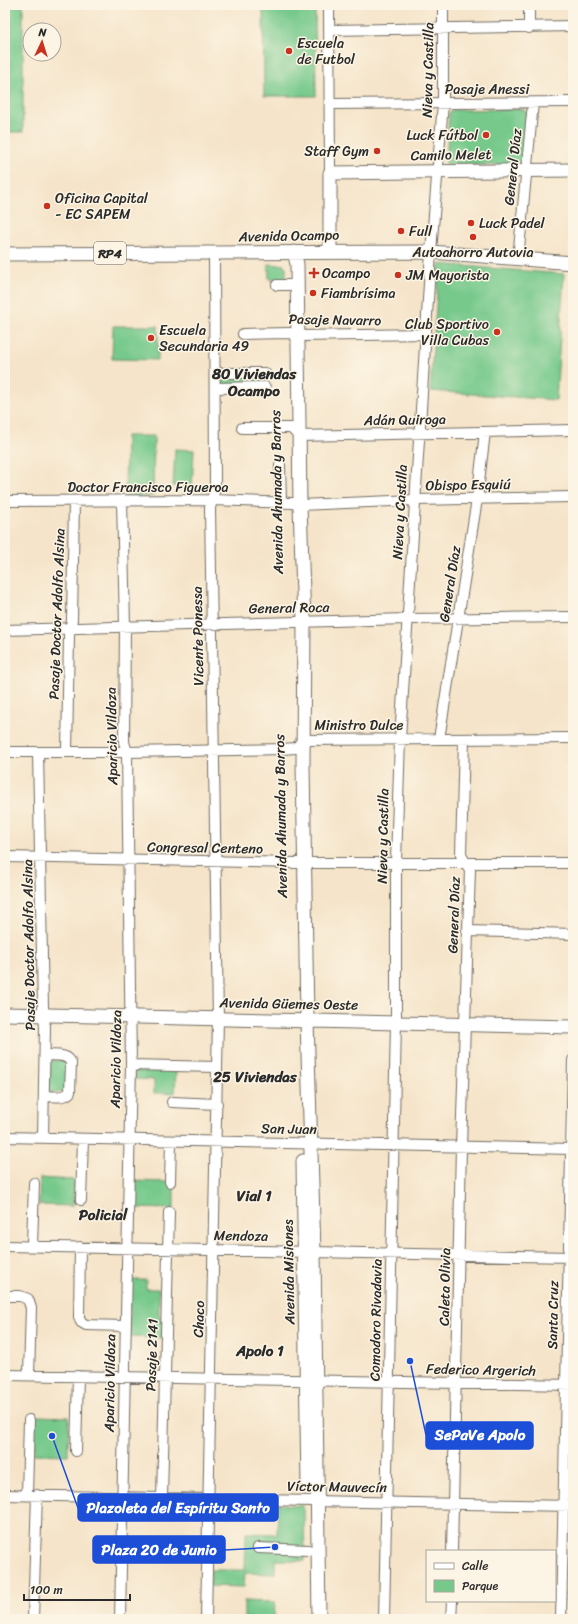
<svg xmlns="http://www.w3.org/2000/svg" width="578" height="1624" font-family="Sriracha,sans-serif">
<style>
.green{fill:#76c98b;stroke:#507a5b}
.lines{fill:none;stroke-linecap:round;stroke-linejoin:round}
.minor-casing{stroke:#726c62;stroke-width:12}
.major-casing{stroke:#726c62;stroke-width:15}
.minor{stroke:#fff;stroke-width:10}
.major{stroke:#fff;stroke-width:13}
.poi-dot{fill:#c8321e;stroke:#fcf5e5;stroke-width:1.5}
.labels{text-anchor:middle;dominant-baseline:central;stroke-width:3;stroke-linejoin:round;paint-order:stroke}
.shield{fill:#fcf5e5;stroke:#6a6863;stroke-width:1}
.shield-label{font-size:13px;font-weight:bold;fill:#2b2b2b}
.poi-label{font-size:14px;fill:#2b2b2b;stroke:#fcf5e5;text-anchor:start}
.street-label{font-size:14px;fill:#2b2b2b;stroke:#fcf5e5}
.neighbourhood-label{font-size:15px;font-weight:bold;fill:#2b2b2b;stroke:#fcf5e5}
.leader{fill:none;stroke:#1d4ed8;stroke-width:1.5}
.callout-dot{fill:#1d4ed8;stroke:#fcf5e5;stroke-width:1.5}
.callout{fill:#1d4ed8;stroke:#1d4ed8;stroke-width:1.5}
.callout-label{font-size:15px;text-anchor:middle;font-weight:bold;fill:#fff}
</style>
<rect width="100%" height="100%" fill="#fcf5e5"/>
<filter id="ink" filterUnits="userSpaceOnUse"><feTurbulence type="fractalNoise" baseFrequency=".025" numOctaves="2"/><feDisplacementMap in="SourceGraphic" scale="8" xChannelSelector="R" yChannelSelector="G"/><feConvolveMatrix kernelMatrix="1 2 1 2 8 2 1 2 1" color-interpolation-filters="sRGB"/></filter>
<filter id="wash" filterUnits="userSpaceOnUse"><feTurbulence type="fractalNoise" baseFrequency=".012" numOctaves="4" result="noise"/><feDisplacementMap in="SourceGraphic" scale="16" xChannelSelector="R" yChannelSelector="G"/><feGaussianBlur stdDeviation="0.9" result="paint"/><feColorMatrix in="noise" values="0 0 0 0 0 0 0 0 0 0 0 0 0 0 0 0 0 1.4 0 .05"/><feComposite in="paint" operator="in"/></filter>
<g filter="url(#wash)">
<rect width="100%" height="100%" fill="#f5e4c9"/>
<path class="green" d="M5,5H23V132H5Z
M263,5H315L316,96H264Z
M523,109L527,113L522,162L519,165H449L446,163L449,113L453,110Z
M268,264L284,265L286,267V279H269Z
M439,264L564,274L556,400L430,391Z
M113,326H158V360L112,359Z
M221,376H262L263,384L221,385Z
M126,436H154L153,496H125Z
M175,449L194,450L192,487L173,486Z
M49,1060L67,1061V1091L50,1094L48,1090Z
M136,1068H176L175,1093H154V1080L134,1079Z
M40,1178L74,1180L73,1206L39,1205Z
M132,1181L174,1182V1209L132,1208Z
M130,1280H146V1289H159V1316L163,1319V1338L129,1337Z
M35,1416L69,1417L68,1455L34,1454Z
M278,1504L303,1506L304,1510L305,1561L275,1560V1574L245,1573L244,1587L210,1586L211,1570H245L246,1533L277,1534Z
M244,1601L275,1602L274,1619L244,1618Z"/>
</g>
<g filter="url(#ink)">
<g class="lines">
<g class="minor-casing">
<path id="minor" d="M329,5L330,173
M529,5V28
M330,30L573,26
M330,104L573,102
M518,259L533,103
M277,285H290
M243,334L290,333L298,336L425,334
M215,373H265
M215,388L265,387
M242,428H291L299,436L573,430
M280,465L281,502
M5,501L212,500L292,503L300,505L415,500L573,497
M5,630L408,619L573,617
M439,739L477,499L485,432
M5,752H127L282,749L296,748L303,740L573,738
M38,752L43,1007L45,1027L43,1138
M67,752L69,635L72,620L74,501
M5,857L297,863H573
M467,931L573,934
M131,1065L217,1067
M44,1096C51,1096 65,1099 70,1092L71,1063C68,1053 53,1056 45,1055
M172,1102L217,1104
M5,1137L573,1149
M170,1182L171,1141
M81,1200L83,1139
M5,1246L573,1257
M32,1246L34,1183
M80,1247L79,1317L81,1322L86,1325L125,1326
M5,1296H20L28,1299L31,1308L29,1375
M5,1375L573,1385
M76,1451L78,1376
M5,1495L573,1506
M27,1495L29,1420
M162,1498L169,1212
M258,1548L309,1550
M452,1551L461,1147L470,870L461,855L464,739
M33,1619L37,1495
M120,1619L131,1065L127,752L124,742L125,626L122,500
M206,1619L218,1019L210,508L215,488L214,253
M384,1619L396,1022V862L400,739L431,252L443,103V5
M451,1619L452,1601
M561,1619L573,1060"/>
</g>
<g class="major-casing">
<path id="major" d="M330,251V173L573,170
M294,252L297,264L300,505L304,622L303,763L307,1020L314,1252L319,1619
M5,254L431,252L573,263
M5,1014L573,1027
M303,1161L308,1486"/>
</g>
<use href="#minor" class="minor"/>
<use href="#major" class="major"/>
</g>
</g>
<g class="poi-dot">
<circle cx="289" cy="51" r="4"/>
<circle cx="486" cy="135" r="4"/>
<circle cx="377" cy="151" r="4"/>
<circle cx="47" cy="206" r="4"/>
<circle cx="471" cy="223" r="4"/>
<circle cx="401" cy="231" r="4"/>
<circle cx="473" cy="237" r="4"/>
<path d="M312 267h4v4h4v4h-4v4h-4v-4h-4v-4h4z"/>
<circle cx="398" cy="275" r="4"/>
<circle cx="313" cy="293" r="4"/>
<circle cx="497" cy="332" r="4"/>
<circle cx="151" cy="338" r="4"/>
</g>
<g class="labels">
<rect class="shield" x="94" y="242" width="32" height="22" rx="3"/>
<g class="shield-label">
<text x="110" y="253">RP4</text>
</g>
<g class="poi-label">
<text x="297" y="43">Escuela<tspan x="297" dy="16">de Futbol</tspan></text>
<text x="478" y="135" text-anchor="end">Luck Fútbol</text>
<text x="369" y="151" text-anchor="end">Staff Gym</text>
<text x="55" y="198">Oficina Capital<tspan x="55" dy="16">- EC SAPEM</tspan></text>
<text x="479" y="223">Luck Padel</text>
<text x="409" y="231">Full</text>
<text x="473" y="252" text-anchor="middle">Autoahorro Autovia</text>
<text x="322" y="273">Ocampo</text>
<text x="406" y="275">JM Mayorista</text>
<text x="321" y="293">Fiambrísima</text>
<text x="489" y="324" text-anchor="end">Club Sportivo<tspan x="489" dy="16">Villa Cubas</tspan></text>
<text x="159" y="330">Escuela<tspan x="159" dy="16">Secundaria 49</tspan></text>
</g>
<g class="street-label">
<text transform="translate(428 70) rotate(-89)">Nieva y Castilla</text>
<text x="487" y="89">Pasaje Anessi</text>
<text transform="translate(451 155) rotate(-1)">Camilo Melet</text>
<text transform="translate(513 167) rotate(-84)">General Díaz</text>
<text transform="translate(289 236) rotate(-1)">Avenida Ocampo</text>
<text transform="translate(335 320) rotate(1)">Pasaje Navarro</text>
<text transform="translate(405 420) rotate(-1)">Adán Quiroga</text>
<text transform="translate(468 485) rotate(-1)">Obispo Esquiú</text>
<text x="148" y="487">Doctor Francisco Figueroa</text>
<text transform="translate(277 492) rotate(-91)">Avenida Ahumada y Barros</text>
<text transform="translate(400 512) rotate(-87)">Nieva y Castilla</text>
<text transform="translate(450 584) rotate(-81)">General Díaz</text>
<text transform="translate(289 608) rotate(-1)">General Roca</text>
<text transform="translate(57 614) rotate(-88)">Pasaje Doctor Adolfo Alsina</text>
<text transform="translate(198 636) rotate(-91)">Vicente Ponessa</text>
<text x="359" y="725">Ministro Dulce</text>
<text transform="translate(112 736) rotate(-91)">Aparicio Vildoza</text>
<text transform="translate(281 816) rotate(-91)">Avenida Ahumada y Barros</text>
<text transform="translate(383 836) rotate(-89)">Nieva y Castilla</text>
<text transform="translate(205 848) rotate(1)">Congresal Centeno</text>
<text transform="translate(454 915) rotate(-88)">General Díaz</text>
<text transform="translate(29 945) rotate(-91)">Pasaje Doctor Adolfo Alsina</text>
<text transform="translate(289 1004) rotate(1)">Avenida Güemes Oeste</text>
<text transform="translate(116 1059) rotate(-89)">Aparicio Vildoza</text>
<text transform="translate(289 1129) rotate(1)">San Juan</text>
<text transform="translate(241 1236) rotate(1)">Mendoza</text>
<text transform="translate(289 1272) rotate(-91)">Avenida Misiones</text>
<text transform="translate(445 1287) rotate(-89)">Caleta Olivia</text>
<text transform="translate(553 1315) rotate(-89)">Santa Cruz</text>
<text transform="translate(199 1319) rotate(-88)">Chaco</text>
<text transform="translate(376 1320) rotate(-89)">Comodoro Rivadavia</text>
<text transform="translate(152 1355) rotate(-88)">Pasaje 2141</text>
<text transform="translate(481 1370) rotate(1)">Federico Argerich</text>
<text transform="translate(110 1383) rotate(-89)">Aparicio Vildoza</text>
<text transform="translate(337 1487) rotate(1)">Víctor Mauvecín</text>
</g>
<g class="neighbourhood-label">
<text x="254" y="374">80 Viviendas<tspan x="254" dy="17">Ocampo</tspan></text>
<text x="255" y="1077">25 Viviendas</text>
<text x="254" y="1196">Vial 1</text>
<text x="103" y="1215">Policial</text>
<text x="260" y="1351">Apolo 1</text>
</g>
</g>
<path class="leader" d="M410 1361L426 1435M52 1436L78 1508M275 1547L225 1550"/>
<g class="callout-dot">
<circle cx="410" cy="1361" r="4"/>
<circle cx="52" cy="1436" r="4"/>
<circle cx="275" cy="1547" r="4"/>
</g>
<g class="callout">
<rect x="426" y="1422" width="107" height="27" rx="4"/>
<rect x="78" y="1494" width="200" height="27" rx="4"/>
<rect x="93" y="1536" width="132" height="27" rx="4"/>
</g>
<g class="callout-label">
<text x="480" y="1440">SePaVe Apolo</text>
<text x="178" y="1513">Plazoleta del Espíritu Santo</text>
<text x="159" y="1555">Plaza 20 de Junio</text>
</g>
<rect width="578" height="1624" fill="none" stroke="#fcf5e5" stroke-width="20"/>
<rect x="426" y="1550" width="130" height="52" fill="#fcf5e5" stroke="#a8a49b"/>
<rect x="434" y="1563" width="20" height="6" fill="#ffffff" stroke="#a8a49b"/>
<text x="462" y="1570" font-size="12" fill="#2b2b2b">Calle</text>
<rect x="434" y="1580" width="20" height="12" fill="#76c98b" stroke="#a8a49b"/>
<text x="462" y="1590" font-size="12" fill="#2b2b2b">Parque</text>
<g transform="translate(42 42) rotate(4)"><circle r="19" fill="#fcf5e5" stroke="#a8a49b"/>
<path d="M0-3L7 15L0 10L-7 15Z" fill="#c8321e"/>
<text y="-6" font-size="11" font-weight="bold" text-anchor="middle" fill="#2b2b2b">N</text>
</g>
<path d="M24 1594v6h106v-6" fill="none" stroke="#2b2b2b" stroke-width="2"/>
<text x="30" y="1594" font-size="12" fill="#2b2b2b" stroke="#fcf5e5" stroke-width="3" paint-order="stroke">100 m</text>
</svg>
